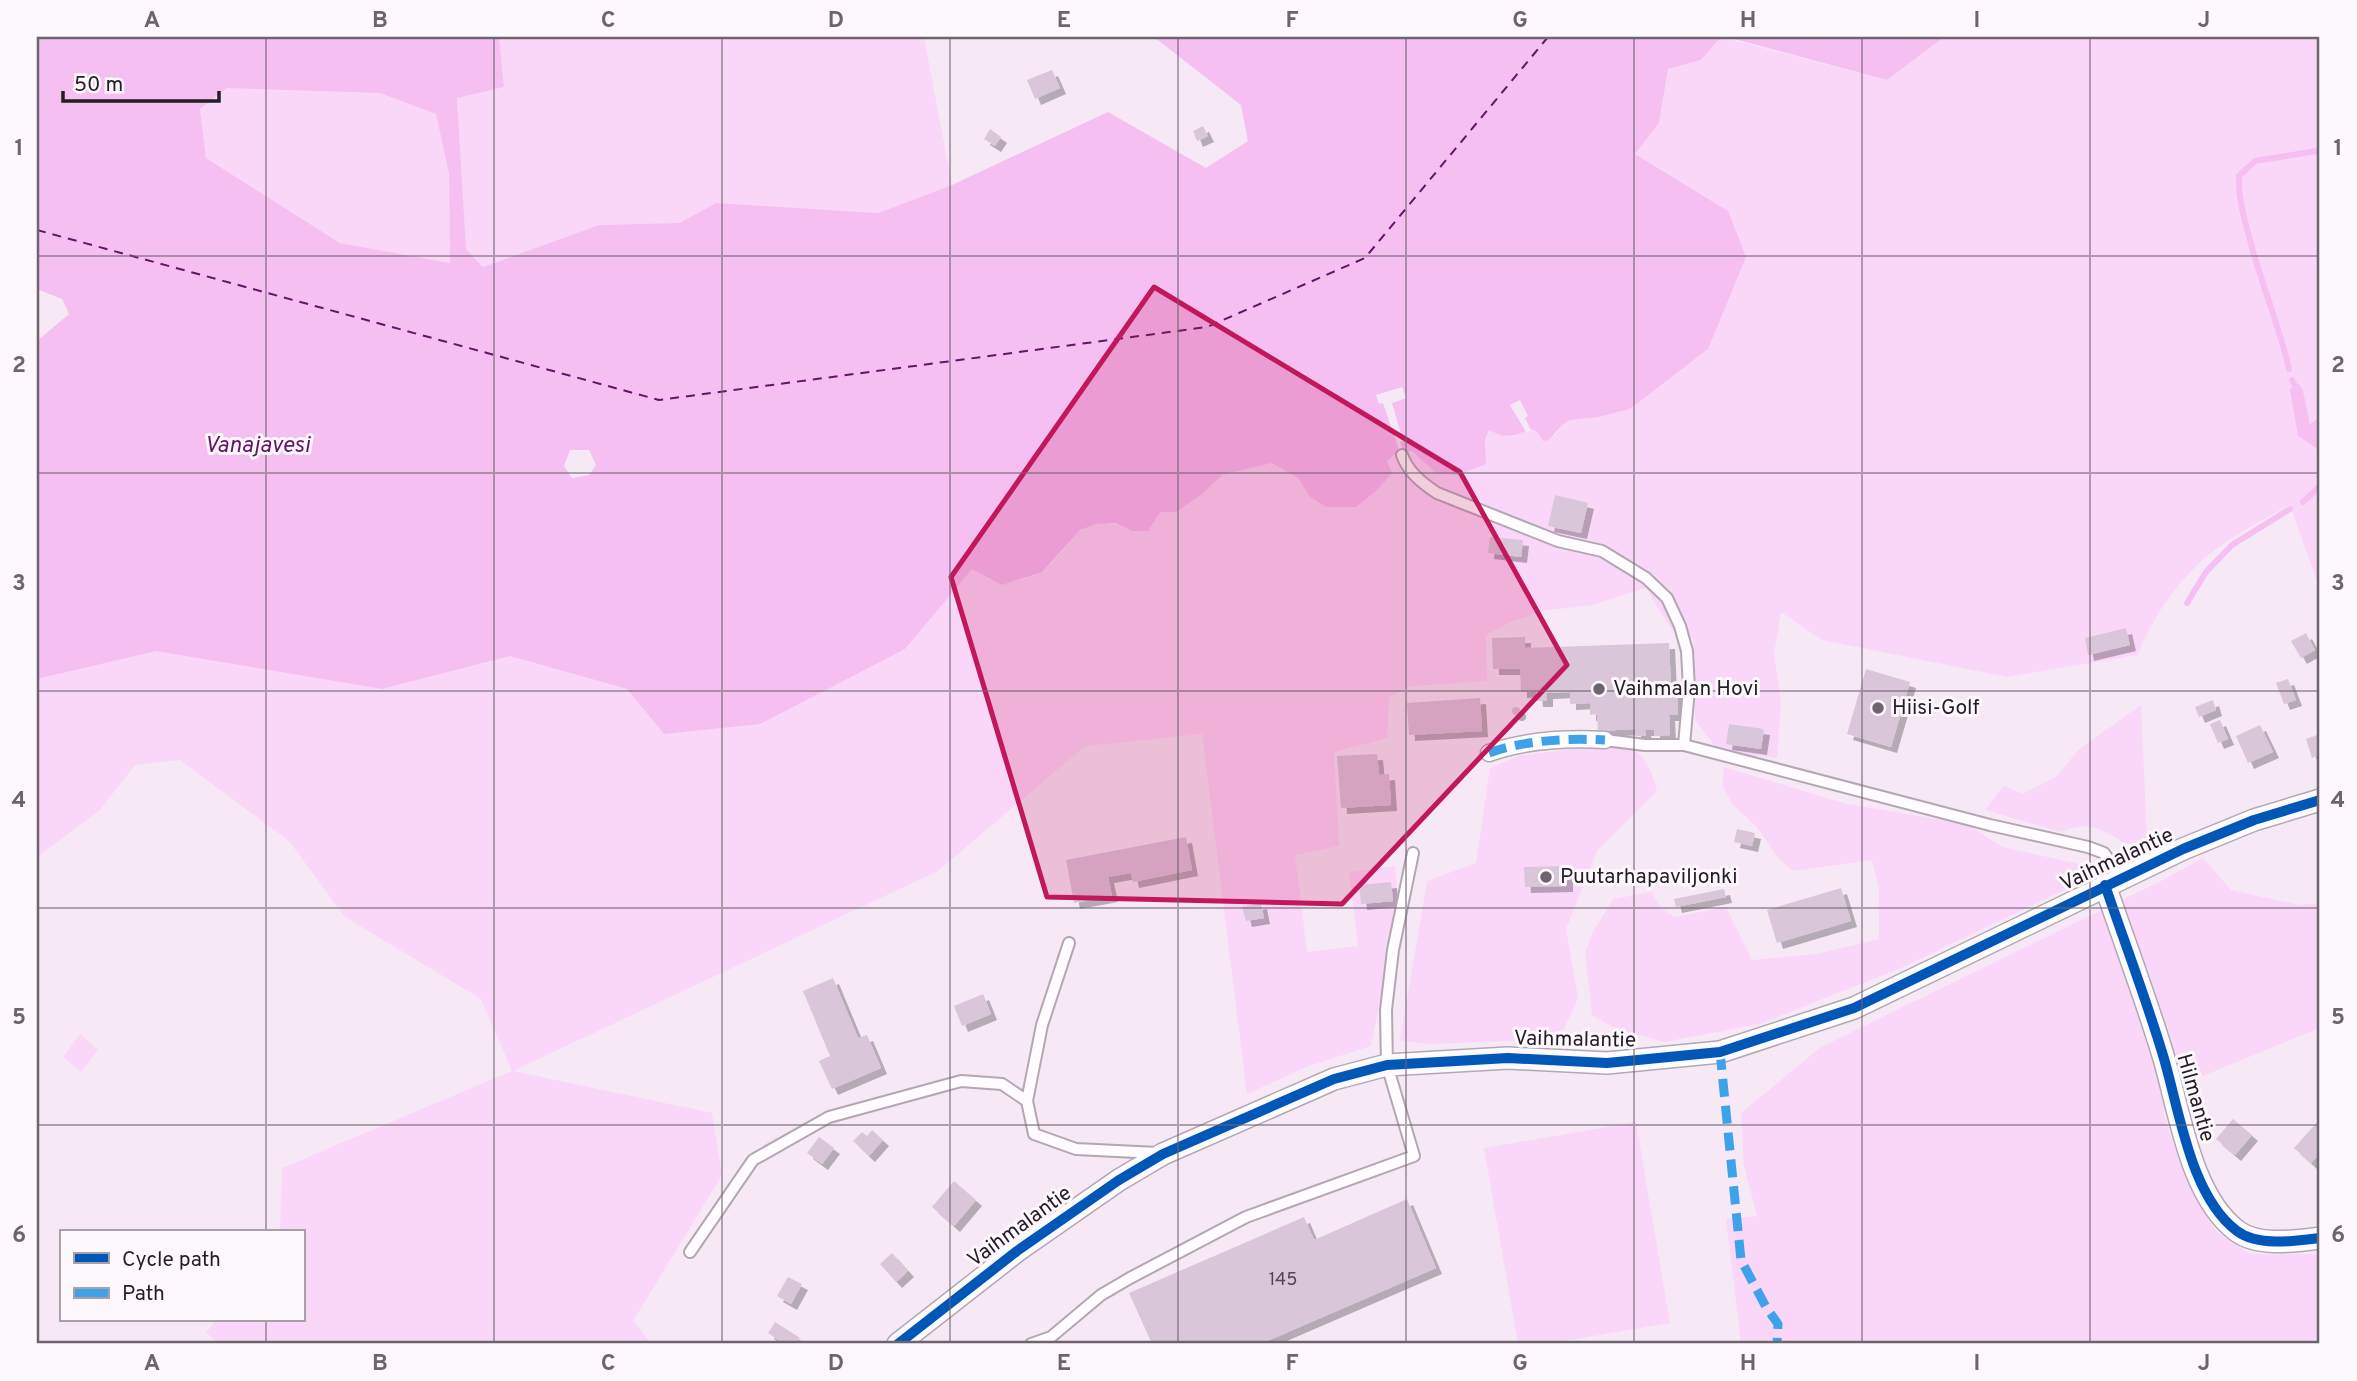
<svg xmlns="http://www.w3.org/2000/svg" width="2357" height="1381" font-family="Overpass,sans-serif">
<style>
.green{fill:#fad7f8}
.water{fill:#f5bff2;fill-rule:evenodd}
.pier{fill:#f6e9f5}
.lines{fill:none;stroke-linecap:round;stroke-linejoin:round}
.stream{stroke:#f5bff2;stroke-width:6}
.ferry{stroke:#651366;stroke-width:2;stroke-dasharray:9 7;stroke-linecap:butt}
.building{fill:#dac6d9;filter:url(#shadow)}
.service-casing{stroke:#b2a8b1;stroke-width:14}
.pedestrian-casing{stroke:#b2a8b1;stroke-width:19}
.minor-casing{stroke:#b2a8b1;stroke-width:24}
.service{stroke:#fefcfe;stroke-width:10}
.pedestrian{stroke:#fefcfe;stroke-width:16}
.minor{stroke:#fefcfe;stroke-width:21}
.quiet{stroke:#3ea2eb;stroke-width:9;stroke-dasharray:18 9;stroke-linecap:butt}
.cycleway-casing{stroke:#fdf8fc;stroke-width:15}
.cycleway{stroke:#0057b8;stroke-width:10}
.marked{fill:#c2185b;fill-opacity:0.2;stroke:#c2185b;stroke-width:5;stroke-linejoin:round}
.grid{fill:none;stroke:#6e646e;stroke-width:2;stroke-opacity:0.55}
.poi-dot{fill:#6e646e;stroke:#fdf8fc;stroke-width:2.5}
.labels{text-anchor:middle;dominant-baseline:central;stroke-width:6;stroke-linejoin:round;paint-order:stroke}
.number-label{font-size:18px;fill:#524752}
.poi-label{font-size:21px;fill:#251d25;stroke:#fdf8fc;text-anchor:start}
.street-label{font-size:21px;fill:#251d25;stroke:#fdf8fc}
.water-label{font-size:23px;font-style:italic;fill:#651366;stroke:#fdf8fc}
.neatline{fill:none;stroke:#6e646e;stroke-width:2.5}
.grid-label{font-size:23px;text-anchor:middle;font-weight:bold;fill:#6e646e}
</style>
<defs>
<filter id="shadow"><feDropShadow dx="6" dy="6" stdDeviation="0" flood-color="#0004"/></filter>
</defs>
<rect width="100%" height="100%" fill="#f6e9f5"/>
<path class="green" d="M499,37H924L952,185L878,213L716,203L679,223L599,225L483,267L466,249L457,97L504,87Z
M1721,37L1887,80L1944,37H2320V590L2290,505C2265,519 2238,532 2215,550C2181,576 2153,615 2138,655L2007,677L1822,640L1781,612L1774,653L1781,704L1777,758L1732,753L1714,745L1695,720L1693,638L1672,630L1646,588L1592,605L1542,611L1511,622L1486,635L1487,681L1410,686L1389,697L1387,738L1334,752L1339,846L1295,855L1307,952L1358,946L1349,872L1395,866C1402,919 1381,993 1371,1046L1309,1066L1247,1094L1202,734L1085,746L938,871L513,1071L712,1113L722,1175L633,1321L652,1344H218L206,1332L217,1320H303V1232H280L282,1168L512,1071L481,999L345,917L289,841L180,760L135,765L100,810L37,857V679L156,650L382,689L510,656L627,689L664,734L905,649L972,568L1002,585C1014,581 1033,578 1043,571C1076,545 1078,506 1132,531L1160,512L1202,494L1222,475L1272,463C1280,468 1289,472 1296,478C1315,492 1306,508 1341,506L1394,455L1412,451L1436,473L1486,448L1485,439L1489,429L1526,432L1532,429L1537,432L1543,440L1555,435L1562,425L1570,420L1599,417L1630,409L1708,349L1728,211L1635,154L1659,123L1668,69L1701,60Z
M227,87L380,93L436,114L449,174L450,263L340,243L206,158L200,109Z
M2141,705L2147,840L2126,844C2102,829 2088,820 2061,832L1985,810L2004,785L2022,794L2056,777L2078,750Z
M1588,747C1599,747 1615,744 1627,747C1645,752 1653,775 1657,791L1597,851L1566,929L1578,998L1564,1029L1541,1040L1426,1044L1400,1040L1427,881L1476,863L1490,768L1517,756Z
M1724,767L1847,804L1955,822L1974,829L2003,847L2106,870L1901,968L1760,1024L1664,1042L1614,1028L1592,1015L1585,953L1594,930L1613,899L1652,892L1661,908L1674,917L1726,907L1752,960L1817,954L1879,939V889L1872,860L1793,871L1778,858L1757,827L1732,804L1722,785Z
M2203,858L2231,890L2300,905L2320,903V1028L2193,1080L2163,1113L2183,1170L2197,1202L2216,1231L2250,1254H2320V1344H1741L1726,1219L1757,1216L1744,1166L1741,1113L1821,1047L2161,881Z
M80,1034L98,1050L81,1072L63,1057Z
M1636,1122L1670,1323L1547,1344H1518L1484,1148Z"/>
<path class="water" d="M37,37H499L504,87L457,98L466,249L483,267L599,225L679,223L716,203L878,213L952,185L1108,112L1206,168L1248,141L1241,105L1154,37H1721L1701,60L1668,69L1659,123L1635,154L1728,211L1746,257L1708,349L1630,409L1599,417L1570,420L1562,425L1549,440L1543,441L1537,432L1532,429L1515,435L1502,436L1489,430L1485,439L1486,464L1458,475L1436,473L1412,451L1394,455L1387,461L1392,473L1376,491L1356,507H1326L1310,497L1299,479L1272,463L1222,475L1202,494L1176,512H1160L1148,531H1132L1115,523L1096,524L1080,530L1042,572L1002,585L972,569L905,649L760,724L664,734L627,689L510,656L382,689L156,651L37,679V341L69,314L62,299L37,289ZM227,88L380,93L436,114L449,174L450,263L340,243L206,158L200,109ZM570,450H589L596,465L589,475L572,478L564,466Z
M1727,37H1944L1887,80Z
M2294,384H2299L2303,391L2310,424L2320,417V457L2316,448L2298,436L2290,390Z"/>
<path class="pier" d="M1402,387L1406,398L1392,403L1403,441L1400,442L1404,454L1401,455L1383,403L1379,404L1376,395Z
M1520,400L1528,416L1525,418L1531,430L1526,432L1510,405Z"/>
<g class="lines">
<path class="stream" d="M2289,369C2279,325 2261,283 2250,240C2244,218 2238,198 2239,176L2255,161L2316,151L2320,154
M2292,380L2294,384
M2303,502L2320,486
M2187,603L2206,572L2232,545L2290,509"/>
<path class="ferry" d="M37,230L659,400L1207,327L1365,258L1548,37"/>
</g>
<path class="building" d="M1052,70L1060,88L1035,99L1027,80Z
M1203,126L1208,136L1197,141L1193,131Z
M990,129L1001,137L995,146L984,139Z
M1555,495L1588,503L1581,533L1548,526Z
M1490,537L1523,540L1521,557L1488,553Z
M2126,628L2130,645L2088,655L2085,638Z
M2306,633L2315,650L2301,658L2291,641Z
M1525,637V648L1669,643L1671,686H1677L1678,715H1669L1670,735L1654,736V730H1645L1646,736H1635V729L1598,731L1597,714L1590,715V703L1570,704V692L1547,693V701H1537L1536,691L1521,692L1520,669H1493L1492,638Z
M1866,669L1910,682L1891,747L1847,734Z
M2288,679L2296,700L2284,704L2276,683Z
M1480,698L1482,731L1409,735L1407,703Z
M2213,700L2216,710L2199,717L2195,707Z
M1512 711a4 4 0 1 1 8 0a4 4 0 1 1-8 0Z
M2220,720L2228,739L2218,743L2210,724Z
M1729,724L1764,729L1761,749L1726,744Z
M2260,725L2273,752L2248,763L2236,736Z
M2320,734V755L2312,758L2306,739Z
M1377,754L1379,775L1389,774L1391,805L1341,808L1337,756Z
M1737,829L1755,833L1752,846L1734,842Z
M1186,837L1192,870L1133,882L1131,873L1108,877L1112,896L1074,903L1066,860Z
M1567,866V886L1525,887L1524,867Z
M1391,882L1393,901L1361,904L1359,885Z
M1841,888L1851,921L1777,943L1767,910Z
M1724,889L1726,897L1676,907L1674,899Z
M1261,903L1264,918L1246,921L1242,907Z
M833,978L858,1038L867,1035L881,1068L832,1089L819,1061L830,1056L803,991Z
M983,994L991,1014L962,1026L954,1006Z
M2233,1119L2252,1135L2235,1155L2216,1139Z
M2320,1119V1153L2311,1163L2294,1148Z
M872,1130L883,1140L869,1156L853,1141L862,1132L867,1136Z
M819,1137L834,1148L822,1164L807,1153Z
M954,1181L976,1200L954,1226L932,1207Z
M1407,1199L1436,1268L1260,1344H1152L1129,1293L1304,1217L1314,1240Z
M892,1253L908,1271L896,1282L880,1264Z
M788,1277L802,1284L791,1304L777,1296Z
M775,1322L800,1338L796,1344H784L768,1333Z"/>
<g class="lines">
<g class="service-casing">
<path id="service" d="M1402,455C1408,472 1422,483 1437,493L1558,541L1602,551L1646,578L1667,598L1680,626L1687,651L1689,689L1684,745
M1605,740L1645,745H1684L1990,825L2088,847L2104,853L2122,878
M1027,1101L1042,1025L1069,943
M690,1252L753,1160L829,1117L961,1081L1002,1084L1027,1101L1034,1134L1076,1149L1157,1153
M1031,1344L1051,1337L1101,1295L1130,1278L1246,1217L1414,1156L1387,1065L1386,1010L1393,950L1413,853"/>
</g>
<g class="pedestrian-casing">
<path id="pedestrian" d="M1489,753C1525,740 1567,738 1605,740"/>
</g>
<g class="minor-casing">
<path id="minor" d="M2105,885C2124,941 2145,996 2162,1052C2179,1106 2189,1195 2237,1231C2258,1247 2296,1241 2320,1238
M898,1344L1017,1251L1119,1180L1163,1154L1334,1079L1387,1065L1508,1058L1607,1063L1720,1052L1854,1008L2183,849L2254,820L2320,800"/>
</g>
<use href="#service" class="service"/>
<use href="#pedestrian" class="pedestrian"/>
<use href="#minor" class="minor"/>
<path class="quiet" d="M1489,753C1525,740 1567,738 1605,740
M1720,1052L1741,1260L1766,1307L1778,1324L1777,1344"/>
<g class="cycleway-casing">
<path id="cycleway" d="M2105,885C2124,941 2145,996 2162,1052C2179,1106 2189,1195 2237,1231C2258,1247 2296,1241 2320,1238
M898,1344L1017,1251L1119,1180L1163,1154L1334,1079L1387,1065L1508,1058L1607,1063L1720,1052L1854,1008L2183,849L2254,820L2320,800"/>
</g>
<use href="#cycleway" class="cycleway"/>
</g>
<path class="marked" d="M1154,287L1460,472L1567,665L1342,904L1047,897L951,577Z"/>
<path class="grid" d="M266,37V1232M494,37V1344M722,37V1344M950,37V1344M1178,37V1344M1406,37V1344M1634,37V1344M1862,37V1344M2090,37V1344M37,256H2320M37,473H2320M37,691H2320M37,908H2320M37,1125H2320M266,1320V1344"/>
<g class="poi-dot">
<circle cx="1599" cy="689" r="7"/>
<circle cx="1878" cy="708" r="7"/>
<circle cx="1546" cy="877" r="7"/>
</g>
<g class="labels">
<g class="number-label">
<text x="1283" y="1280">145</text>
</g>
<g class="poi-label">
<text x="1613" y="689">Vaihmalan Hovi</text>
<text x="1892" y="708">Hiisi-Golf</text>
<text x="1560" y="877">Puutarhapaviljonki</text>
</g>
<g class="street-label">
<text transform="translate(2117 860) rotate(-25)">Vaihmalantie</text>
<text transform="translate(1575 1040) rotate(1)">Vaihmalantie</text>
<text transform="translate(2195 1098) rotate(74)">Hilmantie</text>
<text transform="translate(1020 1227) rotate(-36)">Vaihmalantie</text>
</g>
<g class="water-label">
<text x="257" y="446">Vanajavesi</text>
</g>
</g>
<rect width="2357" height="1381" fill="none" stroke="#fdf8fc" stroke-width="77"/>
<rect x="60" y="1230" width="245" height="91" fill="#fdf8fc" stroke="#a7a0a6" stroke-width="2"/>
<rect x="74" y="1253" width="35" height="10" fill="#0057b8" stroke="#a7a0a6" stroke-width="2"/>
<text x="122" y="1266" font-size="21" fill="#251d25">Cycle path</text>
<rect x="74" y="1288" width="35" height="10" fill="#3ea2eb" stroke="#a7a0a6" stroke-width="2"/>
<text x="122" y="1300" font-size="21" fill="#251d25">Path</text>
<path d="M63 91v10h156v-10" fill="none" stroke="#251d25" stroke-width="3.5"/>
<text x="74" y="91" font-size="21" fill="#251d25" stroke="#fdf8fc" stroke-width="5" paint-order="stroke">50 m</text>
<rect x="38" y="38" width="2280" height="1304" class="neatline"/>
<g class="grid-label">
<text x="152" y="27">A</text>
<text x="380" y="27">B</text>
<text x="608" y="27">C</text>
<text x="836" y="27">D</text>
<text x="1064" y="27">E</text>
<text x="1292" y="27">F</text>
<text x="1520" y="27">G</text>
<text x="1748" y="27">H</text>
<text x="1977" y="27">I</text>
<text x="2204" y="27">J</text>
<text x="19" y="155">1</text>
<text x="2338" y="155">1</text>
<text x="19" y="372">2</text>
<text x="2338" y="372">2</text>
<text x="19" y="590">3</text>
<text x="2338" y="590">3</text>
<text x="19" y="807">4</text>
<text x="2338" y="807">4</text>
<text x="19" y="1024">5</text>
<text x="2338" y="1024">5</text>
<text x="19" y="1242">6</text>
<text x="2338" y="1242">6</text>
<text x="152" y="1370">A</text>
<text x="380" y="1370">B</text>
<text x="608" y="1370">C</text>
<text x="836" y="1370">D</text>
<text x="1064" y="1370">E</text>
<text x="1292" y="1370">F</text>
<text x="1520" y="1370">G</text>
<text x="1748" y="1370">H</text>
<text x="1977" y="1370">I</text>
<text x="2204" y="1370">J</text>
</g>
</svg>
